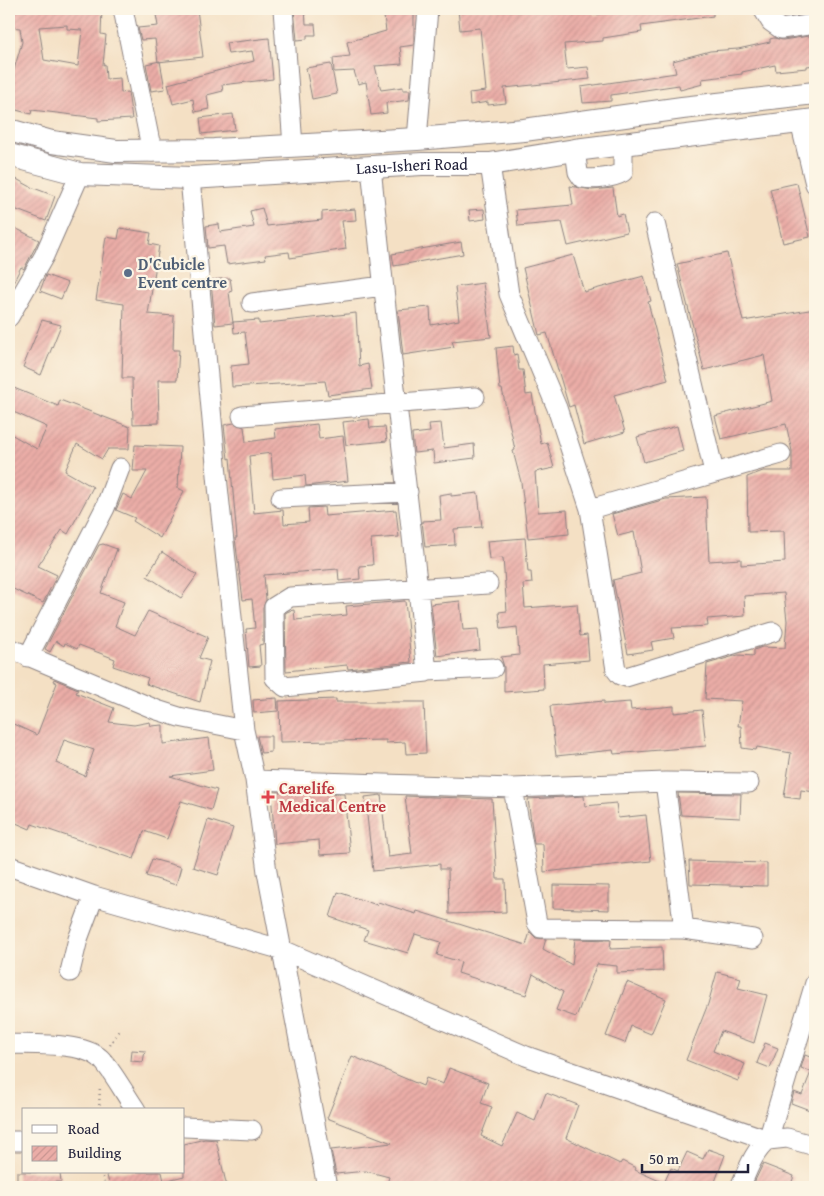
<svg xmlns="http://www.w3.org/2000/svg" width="824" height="1196" font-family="'Gentium Book Plus',serif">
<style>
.building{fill:url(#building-hatch);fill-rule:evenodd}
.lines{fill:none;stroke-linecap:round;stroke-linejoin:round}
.minor-casing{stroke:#8b8180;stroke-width:21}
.major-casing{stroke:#8b8180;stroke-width:24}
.path{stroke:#8b8180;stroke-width:2.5;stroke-dasharray:1 4;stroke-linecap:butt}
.minor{stroke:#fff;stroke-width:19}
.major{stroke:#fff;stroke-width:22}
.service-dot{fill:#5c6f8a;stroke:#fcf5e5;stroke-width:2}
.health-dot{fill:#e0444e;stroke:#fcf5e5;stroke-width:2}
.labels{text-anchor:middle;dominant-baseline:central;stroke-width:4.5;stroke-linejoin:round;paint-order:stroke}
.street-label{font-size:16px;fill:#22223b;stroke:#fcf5e5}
.service-label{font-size:16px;font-weight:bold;fill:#4e5e75;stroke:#fcf5e5;text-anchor:start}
.health-label{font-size:16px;font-weight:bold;fill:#be3a42;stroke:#fcf5e5;text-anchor:start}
</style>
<defs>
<pattern id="building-hatch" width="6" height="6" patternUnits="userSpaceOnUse" patternTransform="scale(1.25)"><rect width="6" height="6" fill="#ebada7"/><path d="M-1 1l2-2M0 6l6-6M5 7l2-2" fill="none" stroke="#c99591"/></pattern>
</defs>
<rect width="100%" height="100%" fill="#fcf5e5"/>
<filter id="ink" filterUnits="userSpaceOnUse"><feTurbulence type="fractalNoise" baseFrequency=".02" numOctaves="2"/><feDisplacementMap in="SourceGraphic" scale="10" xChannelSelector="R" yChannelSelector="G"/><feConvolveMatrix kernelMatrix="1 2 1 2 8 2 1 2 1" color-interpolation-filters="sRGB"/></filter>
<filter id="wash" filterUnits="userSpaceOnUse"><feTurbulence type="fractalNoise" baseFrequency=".0096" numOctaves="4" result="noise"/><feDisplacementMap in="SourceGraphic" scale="20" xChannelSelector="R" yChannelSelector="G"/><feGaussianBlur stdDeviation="1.12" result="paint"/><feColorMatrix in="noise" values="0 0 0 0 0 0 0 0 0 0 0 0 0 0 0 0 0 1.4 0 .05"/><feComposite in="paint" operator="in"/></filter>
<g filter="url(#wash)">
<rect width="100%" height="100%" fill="#f4e0c4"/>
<g id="blocks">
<path class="building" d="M9,9H102L101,34L106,35L103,65L105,64L106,79L120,78L121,93L128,92L132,119L98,121V118L32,110L31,114L9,108V87L22,42L20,28L9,27ZM67,25V29L82,30L78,66L44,60L39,27Z
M155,9H197L203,57L158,62L155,39L141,40L138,28L158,26Z
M294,9H305L306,24H315L316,35H307V39L297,40Z
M383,9H414V45L400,47L402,64L375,66L381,90L403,87V90H410L409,100L386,103L387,113L371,115L366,82L358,84L354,71L334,72L333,58L350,56L347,42L386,31Z
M458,9H593L594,15L631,9H713V16L641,26L642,32L603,38V41L564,44L567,69L588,67L590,79L504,88L506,103L488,105V102L470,105L469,93L486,91L480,28L460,30Z
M785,9H815V13L787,17Z
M815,35V65L807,66V68L776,71L775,65L742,72V74L702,79L703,84L680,90L679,85L611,95V101L583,103L581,87L676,73L673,61L710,51L738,49L770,42V39L774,38L783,40Z
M269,38L273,79L222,85L223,91L207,95L209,109L195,112L193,99L173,104L168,84L254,61L252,51L228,54L226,43Z
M160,61L165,89L151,91L146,64Z
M331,64L337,94L312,99L306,68Z
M233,114L235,130L202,134L200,118Z
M9,175L31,187L55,196L46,221L9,207Z
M797,183L810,237L783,243L770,189Z
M570,186L592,190L613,188L617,216L623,214L627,232L568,246L562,222L518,226L516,210L573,205Z
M262,208L267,226L322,220V212L355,209L356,220L342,221L346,249L290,258L289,252L265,255L266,259L227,264L224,246L208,248L206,226L219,224L220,232L254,227L250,211Z
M484,209L485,219L470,221L469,210Z
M9,225L39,240L24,269L21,267L9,291Z
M120,228L151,233L149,244L159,246L148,314L174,316L173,350H179L177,380H158L159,423L133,424L132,378H122L124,304L96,300L106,237L118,239Z
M461,242L463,254L394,266L392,254Z
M727,253L743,321L815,309V792L801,790L800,799L784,797L791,753L757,747L756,750L742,748L741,726H738L742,701L705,699L707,664L738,655L754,656V650L762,647L785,648L787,621L784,593L744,596L745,616L707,619L708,626L672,628L674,638L651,642L653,650L628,654L613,580L641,573L634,532L618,536L612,514L666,499L706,497L709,561L741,559V565L785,562L784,531L748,532L747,477L763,471H792V451L786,424L721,439L715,416L772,401L764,355L704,370L677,264Z
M573,255L584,292L644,276L651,301L648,302L668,380L614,395L625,432L584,444L574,405L569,407L547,333L539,335L523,268Z
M46,275L68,283L61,299L40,291Z
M230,278L232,291L229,292L233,323L215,325L211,280Z
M483,283L491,337L452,341L454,347L403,355L398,310L430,307L431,325L459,320L455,287Z
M356,313L359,366L368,364L372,389L328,395L325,381L232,387L231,366L249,364L245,332L234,333L233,322L259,320V324Z
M42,320L61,325L41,375L23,367Z
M513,346L514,355L517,354L519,370H523L526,395L532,394L541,444L547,442L554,468L535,472L538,512L567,510L569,534L528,538L521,482L513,451L515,450L502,389H500L496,348Z
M9,386L58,406L60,400L130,427L129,449H108L102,459L77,444L65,471L93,487L68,534L62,530L38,566L57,575L43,603L9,587V433L37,449L47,427L9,410Z
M369,419L370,428L385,427L387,441L346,445L343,422Z
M234,423L244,427L246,442L276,438L275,429L317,424L319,439L343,436L348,481L306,486L305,475L273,479L271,453L249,456L254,513L283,510L284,524L309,522L308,508L324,507L325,516L396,510L399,537L371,539L373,565L359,566L360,579L339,581L338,569L264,575L266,600L263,607V644L259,645L261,666L249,667L246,629L255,628L252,599L243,600L235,538H237L230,458L228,459L224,425Z
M441,423L444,448L474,444L475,458L434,463L433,451L414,453L412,434L430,432L429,424Z
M677,426L683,451L644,462L637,437Z
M135,445L180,447L178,488L184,491L160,538L133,521L135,518L116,510L123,494L132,499L147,471H133Z
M451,493V496L478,493L482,527L454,529L455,545L425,547L422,521L441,520L439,495Z
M525,538L528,572H531L532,583L523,584L525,608L577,604L580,636L587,635L589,660L543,664L544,689L504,692V667L501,657L519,655L517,627L501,629L499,612L507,611L503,558L489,559L487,541Z
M103,544L117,549L101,593L124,602L115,626L135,635L148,611L208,637L199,658L210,661L200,702L146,684L148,678L113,666L115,659L79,645L77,649L65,643L64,646L56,641L50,652L45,649L99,545Z
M162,552L197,575L181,598L147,576Z
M405,601L411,662L348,669L347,665L286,671L285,613L289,611L294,610L295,620L347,615L346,606Z
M460,601L463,630L478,629L480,650L437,656L431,604Z
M54,679L78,689L76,693L114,708L109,722L134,725L150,722L151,726L163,725V744L209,738L213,770L170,776L217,790L211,810L181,801L167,839L144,831L134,859L32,824L30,829L9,820V722L37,735L57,683L53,681ZM64,740L94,750L85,776L56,763Z
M277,698L278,711L254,713L253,700Z
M336,699V702H424L426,753L406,754L405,742L386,743V740L280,742L279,701Z
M604,701V704L630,702L631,710L674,706V713L702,710L706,746L614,754L613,750L556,756L550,706Z
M257,736H271V752L261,753Z
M271,792L344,794L350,853L320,855L319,840L275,844Z
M678,793L741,794L740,818L681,815Z
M381,795L388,857L412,854L405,796L492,799L497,879H505L506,912L449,914L448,869H440V864L373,871L365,797Z
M584,796L585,806L616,803L618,818L646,815L651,861L544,872L543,844H534L528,799Z
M208,820L233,828L218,875L193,867Z
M152,859L181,867L176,885L146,876Z
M689,861L767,863V886L690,884Z
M553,885L609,886V910L553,908Z
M338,892L377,905L378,902L416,914L417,911L526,945L530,932L536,938L546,939L543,949L572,965L575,939L611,940L610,949L662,947L663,971L617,973V966L597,964L576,1017L556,1010L563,992L533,974L526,995L458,973L461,962L437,955L441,942L415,934L408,953L364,940L368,930L330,917Z
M717,972L741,978L738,988L767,995L754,1043L721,1031L713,1051L745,1064L738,1081L686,1060L708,1004Z
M627,982L666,999L651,1034L631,1026L625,1043L606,1036Z
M765,1043L778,1048L770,1068L757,1063Z
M132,1050L145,1051L143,1062L131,1061Z
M805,1055L815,1059V1112L791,1103L794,1092L802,1095L811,1072L801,1068Z
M352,1056L423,1086L426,1078L443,1084L449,1068L488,1083L481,1103L492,1107L481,1136L502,1146L517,1113L535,1121L546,1093L578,1105L566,1138L620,1164L622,1161L636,1168L635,1170L664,1183L671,1168L678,1171L687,1152L703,1159L708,1149L725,1155L713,1187H590L581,1183L580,1187H386L389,1177L366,1171L336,1174L331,1150L392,1143L327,1118Z
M205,1139L216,1140L227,1187H110L106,1172H162L164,1181L184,1176V1144Z
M763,1164L794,1176L790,1187H752Z
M17,1172H60L61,1182L17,1183Z"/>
</g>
</g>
<g filter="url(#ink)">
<use href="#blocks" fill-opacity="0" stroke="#8b8180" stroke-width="1"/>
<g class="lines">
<g class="minor-casing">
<path id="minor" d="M123,9L152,152
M283,9L293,146
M763,9L771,22L781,29L815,24
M800,122L815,184
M417,139L428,9
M575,150L578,172L582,178C594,180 613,178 623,172V145
M490,164L509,294L557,408L590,509L616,670L620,675L626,677L773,632
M371,167C388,336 409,503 427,672L285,687L275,678L274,607L290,597L488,584
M190,178L218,486L244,730L255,780L267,872L327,1187
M655,223L714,472
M252,303L383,286
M9,317L44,256L80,174
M242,416L475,397
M281,498L408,492
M590,509L781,454
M9,648L157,710L179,717L244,730
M28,657L105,508L120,468
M427,671L493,668
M255,780L513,788L665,782L684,929
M665,782L749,783
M513,788L537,923L541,928L684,929L753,939
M9,866L94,896L283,950L526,1056L768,1140L787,1138L815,1146
M70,972L78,939L94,896
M9,1044C33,1045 82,1042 100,1058C111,1068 126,1096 136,1110
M184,1127L252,1130
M9,1141H24
M740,1187C748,1170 753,1152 768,1140L815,983"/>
</g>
<g class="major-casing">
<g id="major">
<path d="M9,130L52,142L116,151L214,150L417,139L524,130L682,108L815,93"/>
<path id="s1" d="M9,155L80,174L190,178L422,164H490L575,150L815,120"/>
</g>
</g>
<path class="path" d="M110,1045L120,1029
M99,1110L100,1085
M102,1172L105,1187"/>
<use href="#minor" class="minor"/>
<use href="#major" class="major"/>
</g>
</g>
<circle class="service-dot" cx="128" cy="273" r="5"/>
<path class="health-dot" d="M265.5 789.5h5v5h5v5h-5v5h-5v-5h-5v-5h5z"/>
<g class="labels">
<g class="street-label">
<text stroke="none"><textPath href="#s1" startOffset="406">Lasu-Isheri Road</textPath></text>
</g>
<g class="service-label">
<text x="138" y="264">D'Cubicle<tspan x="138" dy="18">Event centre</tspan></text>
</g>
<g class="health-label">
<text x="279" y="788">Carelife<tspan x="279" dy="18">Medical Centre</tspan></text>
</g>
</g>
<rect width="824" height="1196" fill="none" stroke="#fcf5e5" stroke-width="30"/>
<rect x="22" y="1108" width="162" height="65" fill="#fcf5e5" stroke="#a5a1a1"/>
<rect x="32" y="1125" width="25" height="8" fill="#ffffff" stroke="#a5a1a1"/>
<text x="68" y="1134" font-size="15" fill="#22223b">Road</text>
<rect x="32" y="1146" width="25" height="15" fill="url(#building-hatch)" stroke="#a5a1a1"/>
<text x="68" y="1158" font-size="15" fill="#22223b">Building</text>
<path d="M642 1164v8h106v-8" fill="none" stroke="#22223b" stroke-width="2.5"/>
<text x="649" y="1164" font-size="15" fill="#22223b" stroke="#fcf5e5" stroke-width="4" paint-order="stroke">50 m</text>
</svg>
